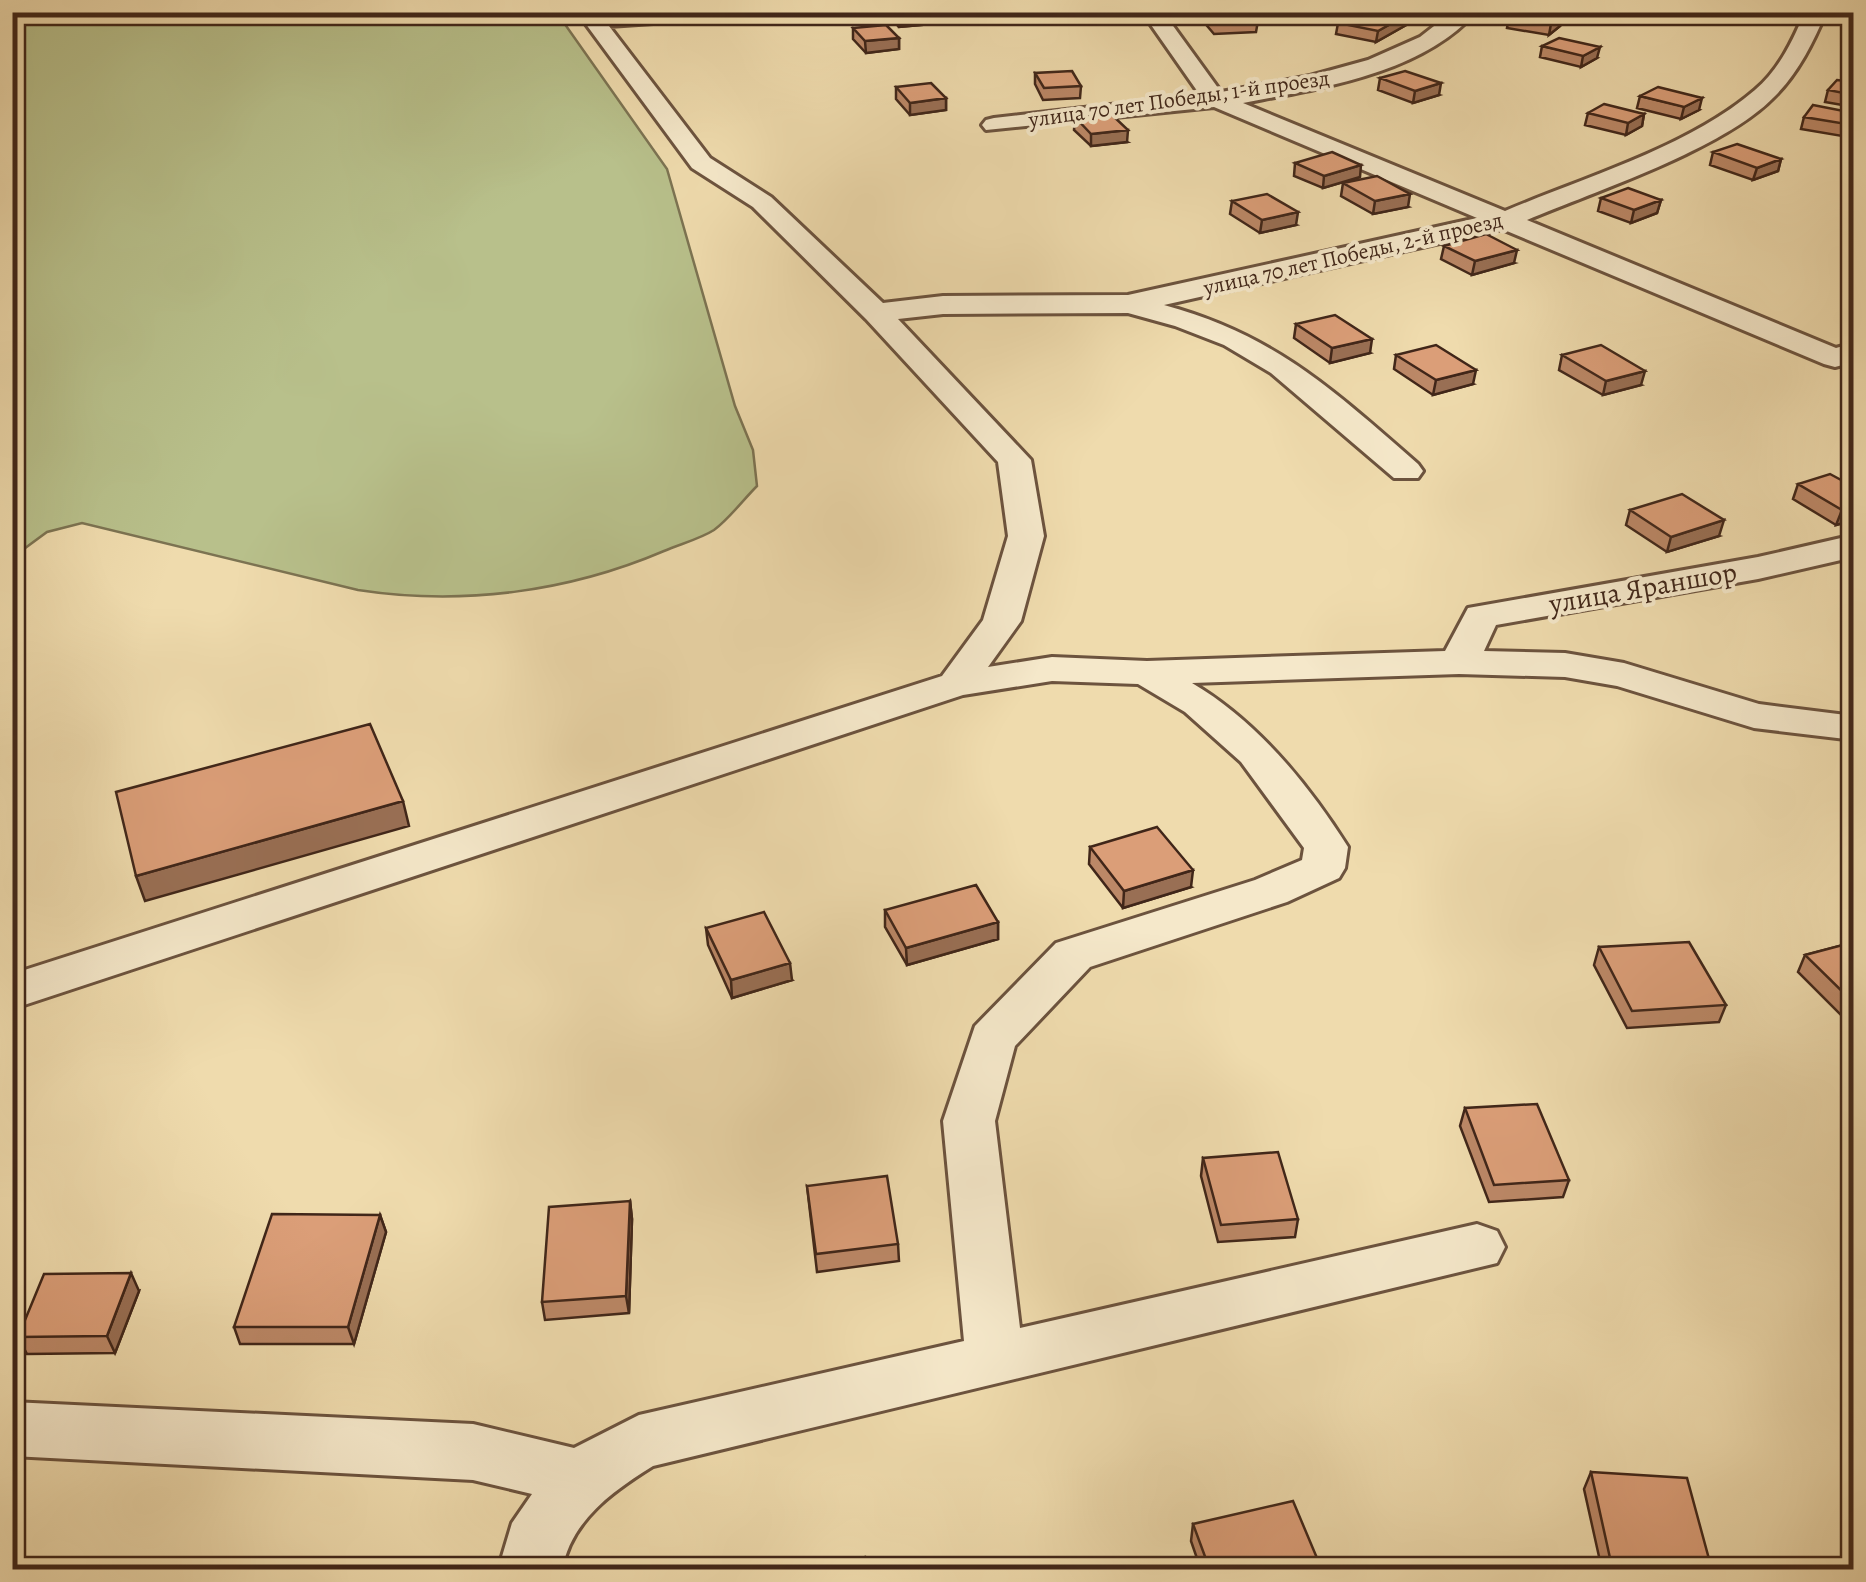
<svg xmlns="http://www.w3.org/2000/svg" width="1866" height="1582" font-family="Alegreya,serif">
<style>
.green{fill:#b8c08b;stroke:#7c7352;stroke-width:2.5}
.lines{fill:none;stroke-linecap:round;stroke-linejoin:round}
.street-casing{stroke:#6c533e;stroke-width:6}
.street{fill:#f5e8ca;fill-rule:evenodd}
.wall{fill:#bc8867;stroke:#402619;stroke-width:2.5}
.shaded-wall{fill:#996f54;stroke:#402619;stroke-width:2.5}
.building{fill:#db9e78;stroke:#402619;stroke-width:2.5}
.labels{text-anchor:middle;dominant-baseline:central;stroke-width:8;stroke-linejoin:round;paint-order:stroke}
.far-street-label{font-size:22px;fill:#402619;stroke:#f5e8ca}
.street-label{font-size:28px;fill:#402619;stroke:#f5e8ca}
</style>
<rect width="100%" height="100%" fill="#efdbad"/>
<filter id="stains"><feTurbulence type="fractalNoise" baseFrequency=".002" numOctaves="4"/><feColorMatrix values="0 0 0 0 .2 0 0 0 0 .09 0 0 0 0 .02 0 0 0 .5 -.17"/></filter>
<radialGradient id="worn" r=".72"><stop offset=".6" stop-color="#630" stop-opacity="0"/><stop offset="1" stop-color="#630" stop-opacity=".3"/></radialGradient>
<path class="green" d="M13,12L557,13L667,169L735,406L753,450L757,486C743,500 729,519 714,530C700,539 680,544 664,551C568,592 462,606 358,590L82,523L47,532L13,557Z"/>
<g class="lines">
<g class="street-casing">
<path id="street" d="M577,12H737L727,18L609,26L710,158L771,197L883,303L943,296L1128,295L1477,218L1214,107L986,130L982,125L986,120L994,118L1200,95L1142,12H1163L1221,92L1310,76L1368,60L1420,37L1452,12H1476C1421,74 1321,88 1243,103L1505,211C1585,177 1689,147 1755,90C1779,70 1793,40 1805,12H1826C1813,43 1798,73 1774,97C1724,149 1596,191 1527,220L1836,348L1854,343V362L1835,367L1824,364L1502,229L1164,305C1275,335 1333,390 1418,464L1423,471L1418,478H1394L1271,373L1224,345L1175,326L1128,313L943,314L898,319L1031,460L1044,536L1021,621L988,667L1052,657L1147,661L1445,651L1468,608L1758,557L1854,535V557L1758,579L1496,625L1484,651L1565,653L1624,663L1759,704L1854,716V740L1754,728L1617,686L1565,677L1459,674L1192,683C1257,721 1308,784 1348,847L1345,868L1339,878L1287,902L1090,967L1015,1046L995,1121L1020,1328L1477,1224L1497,1231L1505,1247L1497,1263L653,1466C613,1491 571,1520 562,1570H498L512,1523L532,1494L473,1480L12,1456V1402L473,1424L574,1448L639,1415L964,1341L943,1121L975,1026L1056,943L1255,880L1302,860L1304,848L1241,762L1185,712L1138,684L1052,681L963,695L12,1009V974L942,676L983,620L1008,536L998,462L866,319L753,207L692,168Z"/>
</g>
<use href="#street" class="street"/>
</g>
<path class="wall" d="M887,12H931V24L899,27L887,15Z
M977,12H1012V16L979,17Z
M1204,12H1250L1258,21L1256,32L1214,34L1203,21Z
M1410,13L1408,24L1376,42L1336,34L1338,23Z
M1509,17L1560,26L1549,35L1507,28Z
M853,28L899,38V49L866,53L853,39Z
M1542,46L1597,58L1581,67L1540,57Z
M1035,73L1081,86L1080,98L1043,100L1035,84Z
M1380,78L1439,95L1413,103L1378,90Z
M1854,82V107L1825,102L1828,90Z
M896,87L946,98V110L910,115L896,99Z
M1640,96L1699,110L1681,119L1637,108Z
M1588,113L1644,114L1642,126L1626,135L1585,125Z
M1854,115L1850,125L1842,136L1801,129L1804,117Z
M1075,117L1127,142L1091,146L1074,130Z
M1713,152L1781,159L1778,171L1753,180L1710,165Z
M1295,163L1360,177L1323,188L1294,176Z
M1343,183L1408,207L1373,214L1341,196Z
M1601,198L1661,200L1657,213L1631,223L1598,211Z
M1232,201L1296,225L1260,233L1230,214Z
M1444,246L1514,263L1472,275L1441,259Z
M1296,324L1370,353L1330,363L1294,338Z
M1396,355L1473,384L1433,395L1394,369Z
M1562,355L1641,385L1603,395L1559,370Z
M1798,484L1854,487V520L1836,525L1793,499Z
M1630,510L1719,536L1667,552L1626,525Z
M1090,847L1191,887L1123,908L1089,864Z
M885,910L998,922V939L907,965L885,927Z
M706,928L792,980L732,998L708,945Z
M1854,942V1028L1798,972L1805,955Z
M1599,947L1726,1005L1719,1022L1627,1028L1594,965Z
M1465,1108L1569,1180L1563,1197L1489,1202L1460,1126Z
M1203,1158L1298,1219L1295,1237L1218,1242L1201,1176Z
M807,1186L898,1244L899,1261L817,1272Z
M630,1201L632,1219L629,1313L545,1320L542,1302Z
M380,1215L386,1232L354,1344H240L234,1327Z
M139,1291L115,1353L27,1354L18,1337Z
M1591,1472L1712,1570H1602L1584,1489Z
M1193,1524L1322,1570H1201L1191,1541Z"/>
<path class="shaded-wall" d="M931,13V24L899,27V16Z
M1410,13L1408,24L1376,42L1378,31Z
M1562,15L1560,26L1549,35L1551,24Z
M899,38V49L866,53L865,41Z
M1600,47L1597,58L1581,67L1583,56Z
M1441,83L1439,95L1413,103L1415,91Z
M946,98V110L910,115V103Z
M1702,98L1699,110L1681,119L1684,107Z
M1644,114L1642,126L1626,135L1628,123Z
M1854,114L1850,125L1842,136L1846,124Z
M1128,130L1127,142L1091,146V134Z
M1781,159L1778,171L1753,180L1757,168Z
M1361,165L1360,177L1323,188L1324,176Z
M1410,194L1408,207L1373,214L1375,201Z
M1661,200L1657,213L1631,223L1634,210Z
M1298,212L1296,225L1260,233L1262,220Z
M1517,250L1514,263L1472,275L1475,261Z
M1372,339L1370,353L1330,363L1332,348Z
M1476,370L1473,384L1433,395L1436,380Z
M1645,371L1641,385L1603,395L1606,381Z
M1854,506V520L1836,525L1842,510Z
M1724,520L1719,536L1667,552L1671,537Z
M403,801L409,826L145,901L136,876Z
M1193,870L1191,887L1123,908L1124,891Z
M998,922V939L907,965L906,948Z
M790,963L792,980L732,998L731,980Z
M630,1201L632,1219L629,1313L626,1296Z
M380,1215L386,1232L354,1344L348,1327Z
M131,1273L139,1291L115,1353L107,1336Z"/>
<path class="building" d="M895,12H931V13L899,16Z
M1206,12H1250L1258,21L1215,23Z
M1356,12H1409L1410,13L1378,31L1338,23Z
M1515,12H1548L1562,15L1551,24L1509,17Z
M886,25L899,38L865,41L853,28Z
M1559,38L1600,47L1583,56L1542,46Z
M1072,71L1081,86L1044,88L1035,73Z
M1405,71L1441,83L1415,91L1380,78Z
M1837,80L1854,82V95L1828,90Z
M931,83L946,98L910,103L896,87Z
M1658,87L1702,98L1684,107L1640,96Z
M1604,104L1644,114L1628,123L1588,113Z
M1813,105L1854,113V114L1846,124L1804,117Z
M1111,114L1128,130L1091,134L1075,117Z
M1737,144L1781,159L1757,168L1713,152Z
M1332,152L1361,165L1324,176L1295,163Z
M1377,176L1410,194L1375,201L1343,183Z
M1628,188L1661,200L1634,210L1601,198Z
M1267,194L1298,212L1262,220L1232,201Z
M1486,234L1517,250L1475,261L1444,246Z
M1335,315L1372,339L1332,348L1296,324Z
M1436,345L1476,370L1436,380L1396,355Z
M1601,345L1645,371L1606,381L1562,355Z
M1830,474L1854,487V506L1842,510L1798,484Z
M1682,494L1724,520L1671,537L1630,510Z
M370,724L403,801L136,876L116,792Z
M1157,827L1193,870L1124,891L1090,847Z
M976,885L998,922L906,948L885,910Z
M764,912L790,963L731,980L706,928Z
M1689,942L1726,1005L1632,1011L1599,947Z
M1854,942V1003L1805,955Z
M1537,1104L1569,1180L1494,1185L1465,1108Z
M1278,1152L1298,1219L1221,1225L1203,1158Z
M887,1176L898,1244L816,1254L807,1186Z
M630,1201L626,1296L542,1302L549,1207Z
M272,1214L380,1215L348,1327H234Z
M131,1273L107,1336L18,1337L44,1274Z
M1591,1472L1687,1478L1712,1570H1647L1612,1567Z
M1293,1501L1322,1570H1210L1193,1524Z
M865,1557L867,1570H807Z"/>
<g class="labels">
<g class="far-street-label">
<text transform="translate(1179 99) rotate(-8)">улица 70 лет Победы, 1-й проезд</text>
<text transform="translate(1353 254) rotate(-13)">улица 70 лет Победы, 2-й проезд</text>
</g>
<g class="street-label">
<text transform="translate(1643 588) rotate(-10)">улица Яраншор</text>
</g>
</g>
<rect width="1866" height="1582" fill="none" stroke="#efdbad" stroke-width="50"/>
<rect x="15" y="15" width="1836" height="1552" fill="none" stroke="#402619" stroke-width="5"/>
<rect x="25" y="25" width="1816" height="1532" fill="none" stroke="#402619" stroke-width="2.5"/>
<rect width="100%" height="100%" filter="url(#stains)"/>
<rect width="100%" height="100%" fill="url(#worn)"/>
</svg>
